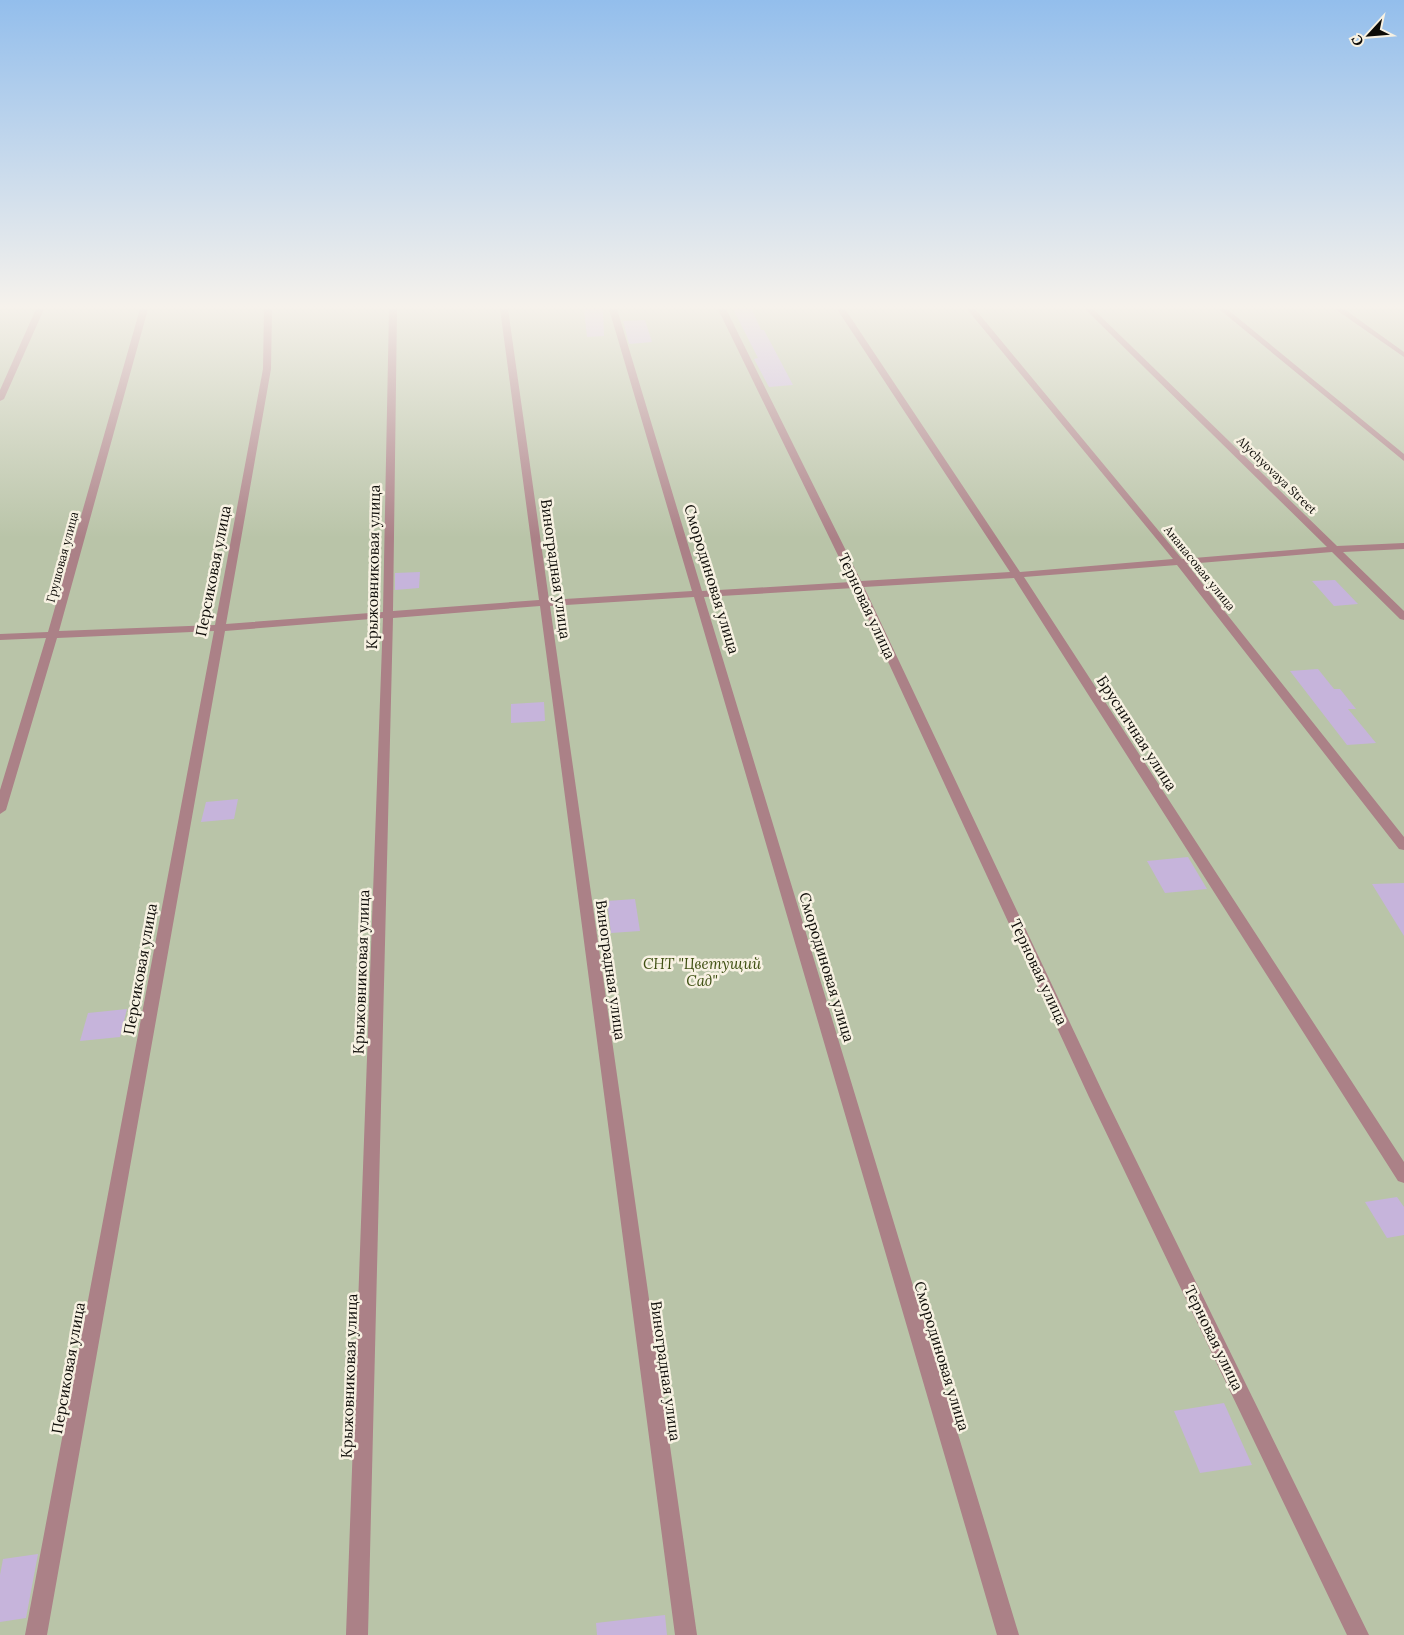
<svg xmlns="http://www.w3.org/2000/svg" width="1404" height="1635" font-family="Lora,serif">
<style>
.green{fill:#b9c4a8}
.building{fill:#c6b4db}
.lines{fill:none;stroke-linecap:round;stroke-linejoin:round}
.street{fill:#ab8187;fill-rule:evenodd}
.labels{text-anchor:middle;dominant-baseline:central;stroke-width:5;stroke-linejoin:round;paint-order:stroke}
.far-street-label{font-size:12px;fill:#0d0b07;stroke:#f7f1e2}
.street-label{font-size:15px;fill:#0d0b07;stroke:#f7f1e2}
.park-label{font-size:15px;font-style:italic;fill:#3e4f11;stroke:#f7f1e2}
</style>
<rect width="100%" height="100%" fill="#eae3d5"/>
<path class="green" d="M0,309H1404V1635H0Z"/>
<path class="building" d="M584,309H603L604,336L587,337Z
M733,309H752L761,330H764L793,385L769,387L754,359L758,358Z
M645,320L652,342L629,344L623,321Z
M420,572L419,588L395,590V573Z
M1335,580L1358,604L1334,606L1312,581Z
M1318,669L1334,689H1340L1356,709H1348L1376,743L1347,745L1290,671Z
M544,702L545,721L511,723V704Z
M238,799L234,819L201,822L206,802Z
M1188,857L1207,889L1165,893L1147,861Z
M1404,883V936L1372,884Z
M635,899L640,931L611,933L607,901Z
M127,1009L120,1037L80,1041L88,1013Z
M1397,1197L1404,1207V1235L1387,1238L1365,1202Z
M1224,1403L1252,1465L1200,1473L1174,1411Z
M38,1554L26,1618L0,1622V1575L3,1559Z
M665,1615L667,1635H597L596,1623Z"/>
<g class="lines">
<path class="street" d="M36,309H44L4,399L0,401V390Z
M140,309H148L59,631L215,625L263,369L264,309H272L271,369L226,624L383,612L389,309H397L393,611L539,600L500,309H508L549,600L692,591L609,309H617L702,591L851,582L718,309H726L861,581L1010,572L837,309H845L1020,572L1173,559L967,309H975L1182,559L1327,547L1085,309H1093L1337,546L1404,543V549L1343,552L1404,611V620L1400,619L1332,552L1187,564L1404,837V850L1399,849L1177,565L1024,577L1404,1162V1183L1398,1181L1014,578L864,587L1105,1097L1369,1635H1347L1089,1097L854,588L704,597L1019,1635H997L694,597L550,606L697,1635H675L540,606L393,618L368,1635H346L383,618L225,631L47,1635H25L214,631L57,638L6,810L0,814V790L46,638L0,640V634L48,632Z
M1219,309H1227L1404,454V461Z
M1335,309H1344L1404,352V357Z"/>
</g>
<linearGradient id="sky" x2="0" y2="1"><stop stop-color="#93beec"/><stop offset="0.57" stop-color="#f6f2ec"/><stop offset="1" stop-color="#f6f2ec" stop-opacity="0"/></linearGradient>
<rect width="1404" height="538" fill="url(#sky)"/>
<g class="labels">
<g class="far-street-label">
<text transform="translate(1277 475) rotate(44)">Alychyovaya Street</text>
<text transform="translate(62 557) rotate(-75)">Грушовая улица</text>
<text transform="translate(1200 568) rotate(51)">Ананасовая улица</text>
</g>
<g class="street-label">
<text transform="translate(373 567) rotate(-89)">Крыжовниковая улица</text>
<text transform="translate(556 569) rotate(82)">Виноградная улица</text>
<text transform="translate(213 571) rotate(-79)">Персиковая улица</text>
<text transform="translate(712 579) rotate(73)">Смородиновая улица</text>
<text transform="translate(867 606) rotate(65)">Терновая улица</text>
<text transform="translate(1137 733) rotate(57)">Брусничная улица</text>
<text transform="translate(827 967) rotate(73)">Смородиновая улица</text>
<text transform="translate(140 969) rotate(-80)">Персиковая улица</text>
<text transform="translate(611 970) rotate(82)">Виноградная улица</text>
<text transform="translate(361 972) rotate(-88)">Крыжовниковая улица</text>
<text transform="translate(1039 972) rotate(65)">Терновая улица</text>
<text transform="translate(1214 1338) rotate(64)">Терновая улица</text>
<text transform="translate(942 1356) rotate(73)">Смородиновая улица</text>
<text transform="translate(68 1368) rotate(-80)">Персиковая улица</text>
<text transform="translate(666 1371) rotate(82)">Виноградная улица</text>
<text transform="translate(349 1376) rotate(-88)">Крыжовниковая улица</text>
</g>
<g class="park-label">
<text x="702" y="963">СНТ "Цветущий<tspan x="702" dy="17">Сад"</tspan></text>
</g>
</g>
<g transform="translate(1369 35) rotate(244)" stroke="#f7f1e2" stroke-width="4" paint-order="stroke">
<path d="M0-4L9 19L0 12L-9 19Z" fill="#0d0b07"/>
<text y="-8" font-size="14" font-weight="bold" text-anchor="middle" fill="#0d0b07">С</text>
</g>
</svg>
